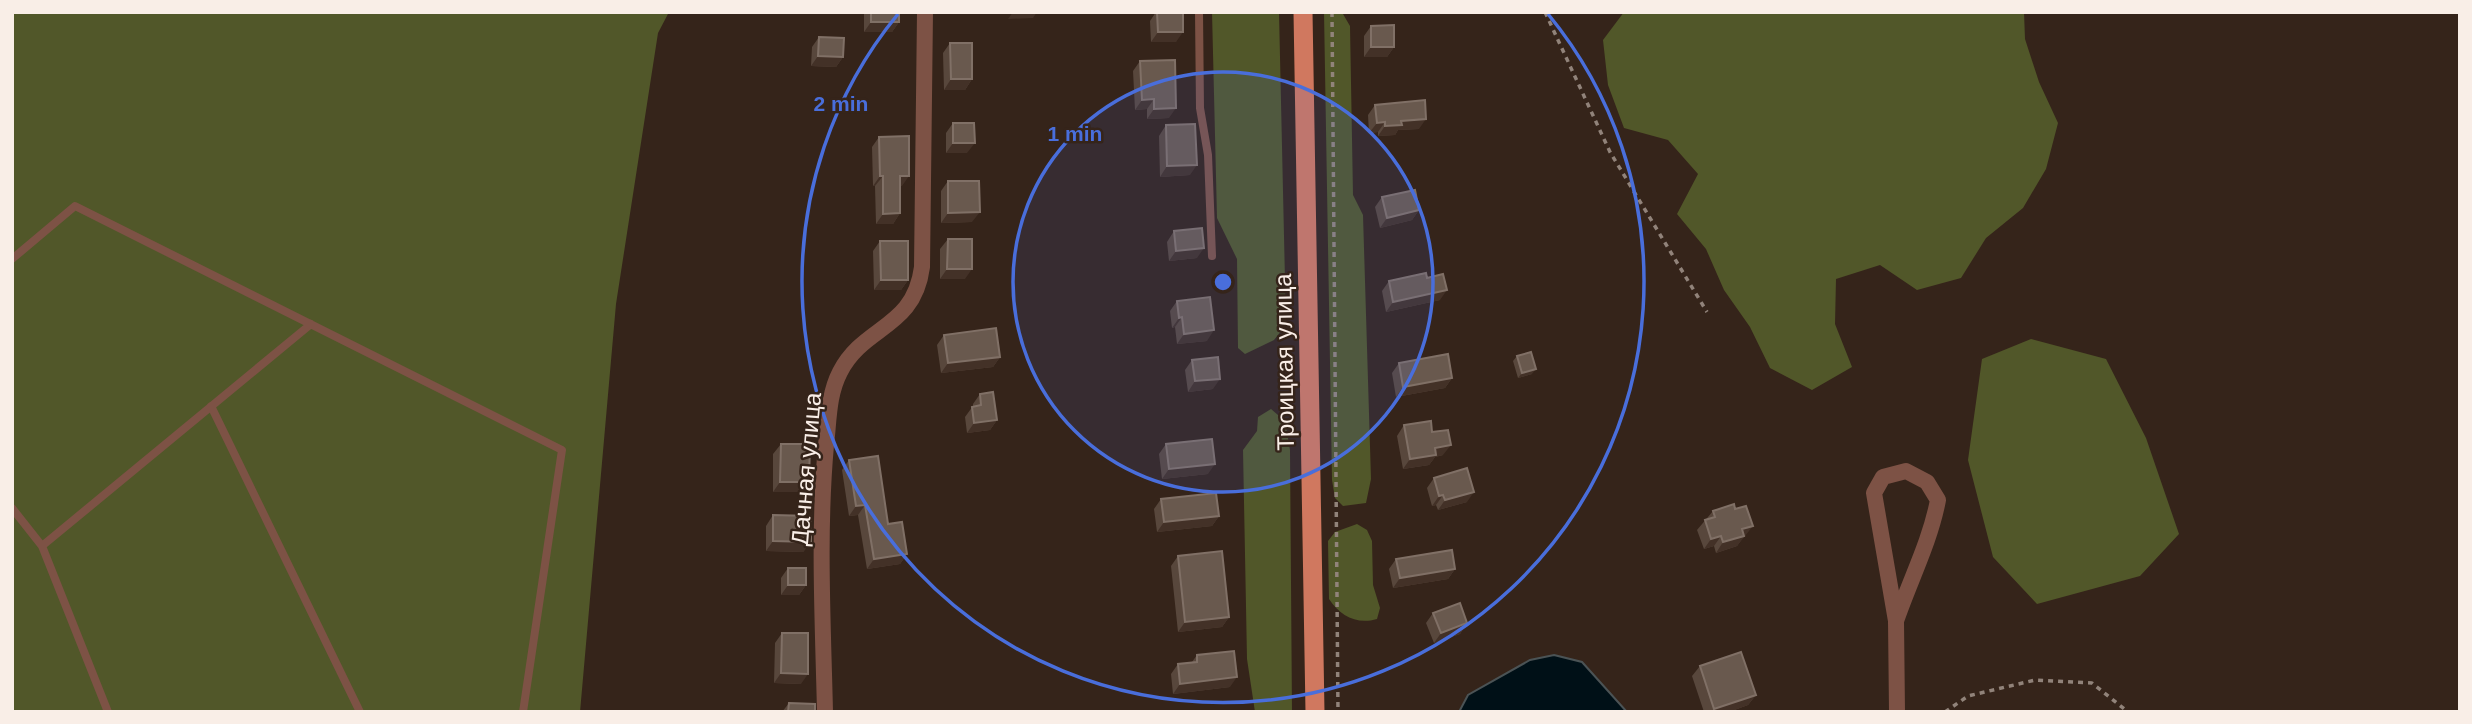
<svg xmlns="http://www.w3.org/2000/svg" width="2472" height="724" font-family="Arial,sans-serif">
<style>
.green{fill:#515729}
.water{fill:#001017;stroke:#4b5355;stroke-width:2}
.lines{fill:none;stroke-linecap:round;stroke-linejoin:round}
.path{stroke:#91837a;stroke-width:3.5;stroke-dasharray:5 5;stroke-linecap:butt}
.service{stroke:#7d5245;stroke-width:8}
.minor{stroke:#7d5245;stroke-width:16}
.primary{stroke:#d0785f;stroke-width:19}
.wall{fill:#58473c}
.shaded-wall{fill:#433127}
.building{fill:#69594e;stroke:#807066;stroke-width:2}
.ring{fill:none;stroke:#496edb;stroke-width:3.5}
.labels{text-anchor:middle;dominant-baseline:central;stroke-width:5;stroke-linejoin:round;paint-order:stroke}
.street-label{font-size:24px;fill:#f9eee7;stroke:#35241a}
.centre{fill:#496edb;stroke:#35241a;stroke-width:3.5}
.ring-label{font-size:21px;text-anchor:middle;font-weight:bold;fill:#496edb;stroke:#35241a;stroke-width:5;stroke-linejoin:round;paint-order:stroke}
</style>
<rect width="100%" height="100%" fill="#35241a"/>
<path class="green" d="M12,12H669L658,33L616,304L580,712H12Z
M1212,12H1279L1286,325L1274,340L1245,354L1238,348L1237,259L1217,218Z
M1324,12L1343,14L1350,26L1353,195L1363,215L1371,479L1366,503L1343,506L1335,498L1332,480Z
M1624,12H2024L2025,39L2039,82L2058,123L2046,169L2023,208L1986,238L1961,278L1917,290L1880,265L1836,279L1835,324L1852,367L1812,390L1770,368L1750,327L1724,290L1706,249L1677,214L1698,174L1668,140L1624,128L1608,85L1603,40Z
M2031,339L2106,359L2146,438L2179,534L2140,576L2037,604L1993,557L1968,460L1982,359Z
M1271,409L1285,421L1290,450L1292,712H1255L1247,659L1243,450L1257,431L1258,417Z
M1357,524L1367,530L1372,541L1373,585L1380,608L1377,619C1357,625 1340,616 1329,599L1328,541L1335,532Z"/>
<path class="water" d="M1554,655L1582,662L1627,712H1459L1468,695L1530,660Z"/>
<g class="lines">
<path class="path" d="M1332,12L1338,712
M1545,12L1610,152L1707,312
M1945,712L1968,696L2035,680L2092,683L2128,712"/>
<path class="service" d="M1199,12L1200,108L1208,155L1212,256
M12,259L75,206L562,450L523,712
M211,406L360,712
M12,508L42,546L108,712
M42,546L311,324"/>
<path class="minor" d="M1896,621C1910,580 1930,542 1938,500L1927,482L1906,471L1883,477L1874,493L1896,621L1897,712
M825,712C823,623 818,534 826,445C829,421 828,395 840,372C864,325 914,329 922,267L925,12"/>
<path class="primary" d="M1303,12L1315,712"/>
</g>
<path class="wall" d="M864,12H899V22L892,32H864Z
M1156,12H1183L1176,42H1151L1150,21Z
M1371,26L1394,47L1387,57H1364V36Z
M819,37L843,57L836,67L811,66L812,47Z
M950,43L972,79L965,90H944L943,53Z
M1140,61L1169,118L1147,119V109L1135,110L1133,71Z
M1375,105L1419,129L1398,130L1395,135L1378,136V132L1369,133L1368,115Z
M953,123L967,153H946V133Z
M1166,125L1190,175L1160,177L1159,136Z
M879,137L902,186H900V213L893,224H876L875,186H873L872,147Z
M948,181L972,222L941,223V191Z
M1382,197L1419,210L1412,220L1380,228L1375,207Z
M1174,231L1197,258L1169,261L1167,242Z
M948,239L965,279H940V249Z
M880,241L908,280L901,290H874L873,251Z
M1427,278L1440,300L1386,312L1382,291L1389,281Z
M1177,301L1207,341L1177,344L1175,327L1172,328L1170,311Z
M944,335L1000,357L993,367L941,373L937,345Z
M1517,356L1532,374L1518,378L1513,361Z
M1192,360L1213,389L1188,392L1185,370Z
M1399,363L1452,378L1445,388L1396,397L1392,373Z
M980,394L997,420L990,430L967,433L965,417L973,406V404Z
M1404,425L1432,432L1443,455L1435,457L1429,465L1403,469L1397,436Z
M781,444L809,482L802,492H773V454Z
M1166,444L1208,474L1162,479L1159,454Z
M849,460L907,554L900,564L867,569L858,515L849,516L842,470Z
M1434,478L1467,502L1438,510L1436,505L1432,506L1427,488Z
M1161,499L1219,516L1212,526L1157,532L1154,509Z
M1713,511L1746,536H1744L1737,546L1716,553L1714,546L1704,549L1697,530Z
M773,515L811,542L803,552L766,551V526Z
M1178,556L1229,617L1222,627L1178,632L1171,566Z
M1396,559L1455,569L1448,579L1393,588L1389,569Z
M788,568L806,585L799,595H781V578Z
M1433,613L1467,623L1460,634L1434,643L1426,623Z
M782,633L801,684L774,683L775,643Z
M1197,655L1230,687L1173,694L1171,674L1178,664L1192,662Z
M1700,666L1756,695L1748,705L1729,712H1704L1692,676Z
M789,703L815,712H782Z"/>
<path class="shaded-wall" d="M1013,12H1037L1033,18L1008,19Z
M871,22H899L892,32H864Z
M1158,32H1183L1176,42H1151Z
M1371,47H1394L1387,57H1364Z
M818,56L843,57L836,67L811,66Z
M951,79H972L965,90H944Z
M1154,99L1147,109L1135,110L1142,100Z
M1176,108L1169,118L1147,119L1154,109Z
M1426,119L1419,129L1398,130L1395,135L1378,136L1385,126L1401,121Z
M1385,122L1378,132L1369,133L1377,123Z
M953,143H975L967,153H946Z
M1197,165L1190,175L1160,177L1167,166Z
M880,176H883L875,186H873Z
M900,176H909L902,186H893Z
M1419,210L1412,220L1380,228L1387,218Z
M980,212L972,222L941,223L948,213Z
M900,213L893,224H876L883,214Z
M1204,248L1197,258L1169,261L1176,251Z
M947,269H972L965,279H940Z
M881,280H908L901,290H874Z
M1447,290L1440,300L1386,312L1393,302Z
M1182,317L1175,327L1172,328L1179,318Z
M1214,330L1207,341L1177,344L1184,334Z
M1000,357L993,367L941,373L948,363Z
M1536,369L1532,374L1518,378L1522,373Z
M1452,378L1445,388L1396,397L1403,387Z
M1220,379L1213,389L1188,392L1195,381Z
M997,420L990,430L967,433L974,423Z
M1451,445L1443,455L1435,457L1429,465L1403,469L1410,459L1435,448Z
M1215,464L1208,474L1162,479L1169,469Z
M780,482H809L802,492H773Z
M1474,492L1467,502L1438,510L1445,500Z
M1443,495L1436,505L1432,506L1439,496Z
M865,505L858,515L849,516L856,506Z
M1219,516L1212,526L1157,532L1164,522Z
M1753,526L1737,546L1716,553L1723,542L1742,529Z
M1721,536L1714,546L1704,549L1711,539Z
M773,541L811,542L803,552L766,551Z
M907,554L900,564L867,569L874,559Z
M1455,569L1448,579L1393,588L1400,578Z
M788,585H806L799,595H781Z
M1229,617L1222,627L1178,632L1185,622Z
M1467,623L1460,634L1434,643L1441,633Z
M781,673L808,674L801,684L774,683Z
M1237,677L1230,687L1173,694L1180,684Z
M1756,695L1748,705L1729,712H1712L1714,709Z"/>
<path class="building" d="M871,12H899V22H871Z
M1157,12H1183V32H1158Z
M1394,25V47H1371V26Z
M819,37L844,38L843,57L818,56Z
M950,43H972V79H951Z
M1175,60L1176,108L1154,109V99L1142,100L1140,61Z
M1425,100L1426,119L1401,121L1402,125L1385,126V122L1377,123L1375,105Z
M953,123H974L975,143H953Z
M1195,124L1197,165L1167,166L1166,125Z
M909,136V176H900V213L883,214V176H880L879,137Z
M948,181H979L980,212L948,213Z
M1415,190L1419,210L1387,218L1382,197Z
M1202,228L1204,248L1176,251L1174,231Z
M948,239H972V269H947Z
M880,241H908V280H881Z
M1426,273L1427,278L1443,274L1447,290L1393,302L1389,281Z
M1210,297L1214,330L1184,334L1182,317L1179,318L1177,301Z
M996,328L1000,357L948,363L944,335Z
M1531,352L1536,369L1522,373L1517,356Z
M1448,354L1452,378L1403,387L1399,363Z
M1218,357L1220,379L1195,381L1192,360Z
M993,392L997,420L974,423L972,407L981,405L980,394Z
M1431,421L1432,432L1448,430L1451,445L1435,448L1436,455L1410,459L1404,425Z
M1212,439L1215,464L1169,469L1166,444Z
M781,444H810L809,482H780Z
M878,456L888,524L902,522L907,554L874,559L865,505L856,506L849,460Z
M1467,468L1474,492L1445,500L1443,495L1439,496L1434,478Z
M1216,493L1219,516L1164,522L1161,499Z
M1734,504L1735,509L1746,506L1753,526L1742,529L1744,536L1723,542L1721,536L1711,539L1705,520L1715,517L1713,511Z
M773,515L811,516V542L773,541Z
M1452,550L1455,569L1400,578L1396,559Z
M1222,551L1229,617L1185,622L1178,556Z
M788,568H806V585H788Z
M1460,603L1467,623L1441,633L1433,613Z
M782,633H808V674L781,673Z
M1234,651L1237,677L1180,684L1178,664L1197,662V655Z
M1741,652L1756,695L1714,709L1700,666Z
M789,703L815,704V712H788Z"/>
<circle cx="1223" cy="282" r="210" fill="#496edb" fill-opacity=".12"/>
<g class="ring">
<circle cx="1223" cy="282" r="210"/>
<path d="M1548 14A421 421 0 1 1 898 14"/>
</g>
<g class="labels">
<g class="street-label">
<text transform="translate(1284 362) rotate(-91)">Троицкая улица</text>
<text transform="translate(806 469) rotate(-85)">Дачная улица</text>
</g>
</g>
<circle cx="1223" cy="282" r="10" class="centre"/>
<g class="ring-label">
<text x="841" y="111">2 min</text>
<text x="1075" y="141">1 min</text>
</g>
<rect width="2472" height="724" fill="none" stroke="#f9eee7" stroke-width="28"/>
</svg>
